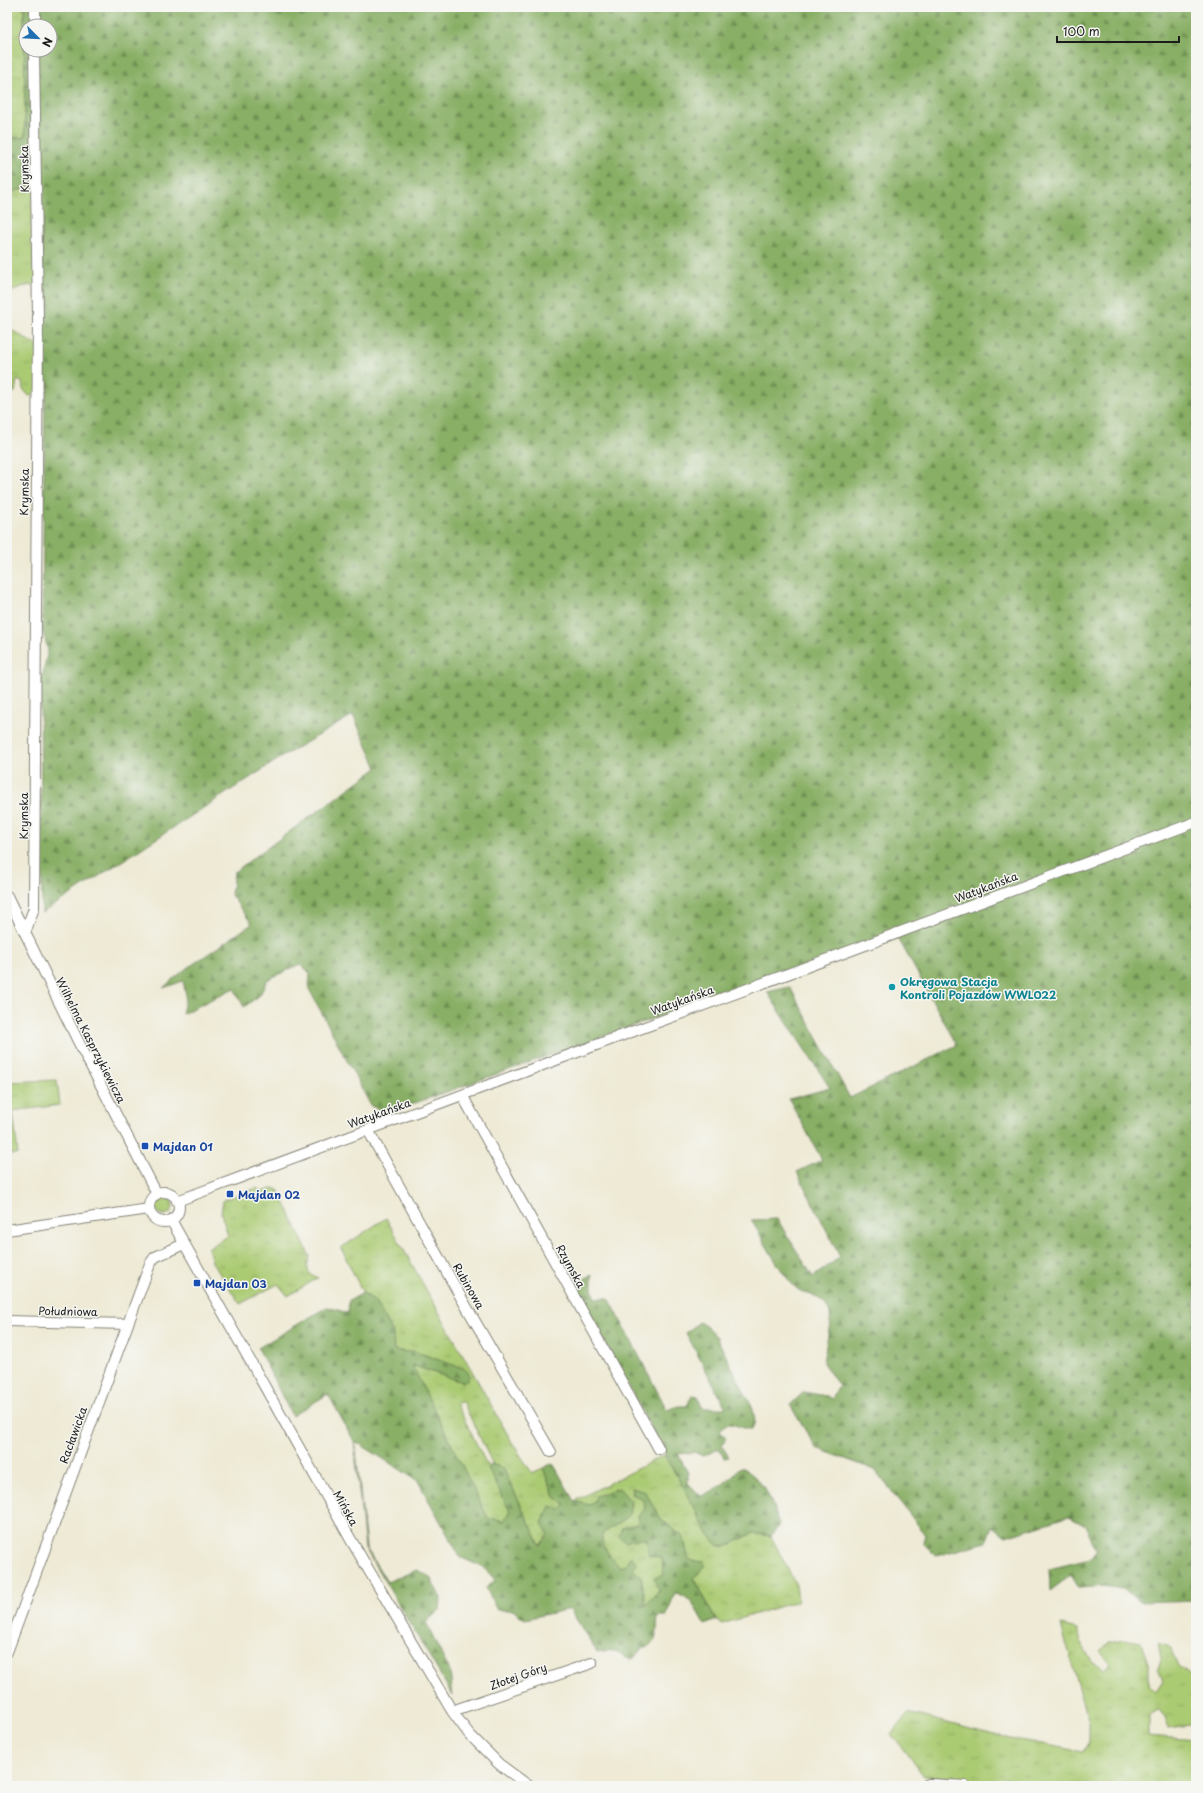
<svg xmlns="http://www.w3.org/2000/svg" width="1203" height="1793" font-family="'Playpen Sans',sans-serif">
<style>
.grass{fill:url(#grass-tufts);stroke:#647448}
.forest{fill:url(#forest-firs);stroke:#526640;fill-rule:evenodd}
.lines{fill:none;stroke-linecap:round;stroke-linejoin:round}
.minor-casing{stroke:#858378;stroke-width:12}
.minor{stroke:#fff;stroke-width:10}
.culture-dot{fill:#0f9aa8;stroke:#f6f6f2;stroke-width:1.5}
.transit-dot{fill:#1a4fb4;stroke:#f6f6f2;stroke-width:1.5}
.labels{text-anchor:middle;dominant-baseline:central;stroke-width:3;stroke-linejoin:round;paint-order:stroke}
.street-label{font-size:11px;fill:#1c1c1c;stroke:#f6f6f2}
.culture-label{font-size:11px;font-weight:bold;fill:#0d838f;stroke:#f6f6f2;text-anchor:start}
.transit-label{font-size:11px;font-weight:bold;fill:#164399;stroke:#f6f6f2;text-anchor:start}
</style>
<defs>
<pattern id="grass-tufts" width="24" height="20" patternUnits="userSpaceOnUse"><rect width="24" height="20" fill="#abcb73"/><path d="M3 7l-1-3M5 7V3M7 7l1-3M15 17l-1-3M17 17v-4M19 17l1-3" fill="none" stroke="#93ae63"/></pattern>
<pattern id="forest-firs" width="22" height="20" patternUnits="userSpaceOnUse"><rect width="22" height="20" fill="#88af65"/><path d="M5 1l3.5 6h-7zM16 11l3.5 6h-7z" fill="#6e8e52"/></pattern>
</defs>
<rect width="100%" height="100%" fill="#f6f6f2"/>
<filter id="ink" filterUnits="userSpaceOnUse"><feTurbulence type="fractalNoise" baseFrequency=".025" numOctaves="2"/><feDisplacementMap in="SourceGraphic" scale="8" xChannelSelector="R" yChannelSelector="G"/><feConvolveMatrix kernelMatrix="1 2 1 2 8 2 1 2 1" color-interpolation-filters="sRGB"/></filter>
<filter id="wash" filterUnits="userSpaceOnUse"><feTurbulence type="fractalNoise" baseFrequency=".012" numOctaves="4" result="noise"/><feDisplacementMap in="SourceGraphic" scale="16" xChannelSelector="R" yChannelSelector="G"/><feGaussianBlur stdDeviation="0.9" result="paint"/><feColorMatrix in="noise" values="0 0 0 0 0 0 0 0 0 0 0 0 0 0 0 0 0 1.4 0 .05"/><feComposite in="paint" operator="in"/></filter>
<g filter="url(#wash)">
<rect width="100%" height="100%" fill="#eeead5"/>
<path class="grass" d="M7,7H24L25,137L7,139Z
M32,173L41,175L43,283L21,287L7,294V194L30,186Z
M7,327L44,350L45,393L29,396L23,389L22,382L17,380L15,392H7Z
M57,1080L60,1105L13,1111L18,1154L7,1155V1082Z
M257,1188L262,1192L274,1188L279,1191L310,1257L307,1265L309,1273L318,1278L288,1296L278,1284L240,1304L212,1262L208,1248L228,1236L221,1213L223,1200Z
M155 1206a9 9 0 1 1 18 0a9 9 0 1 1-18 0Z
M386,1218L513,1444L532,1473L543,1468L555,1497L566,1505L562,1511L550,1506L548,1535L540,1545L503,1468L493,1465L463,1402L456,1403L510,1511L504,1521L488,1518L411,1365L462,1382L406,1352L393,1350L375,1301L363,1293L341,1248Z
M664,1455L718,1545L725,1547L753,1533L771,1536L796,1585L798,1601L722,1624L716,1620L694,1577L704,1567L687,1558L684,1538L661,1519L645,1492L642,1498L645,1509L638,1524L622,1528L625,1542L637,1539H647L649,1555L662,1558C664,1582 664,1587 646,1604L641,1577L626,1564L620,1567C612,1559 600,1546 602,1534L629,1516L595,1501L589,1505L574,1501Z
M1061,1625L1077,1629L1083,1646L1092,1662L1104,1669L1111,1663L1100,1652L1109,1642L1125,1639L1141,1642L1149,1666V1686L1156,1691L1163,1680L1158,1668L1161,1658L1158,1643L1170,1647L1178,1666L1193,1678L1196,1724L1169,1728L1165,1717L1158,1709L1148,1714V1736L1196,1740V1786H1016L1010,1780L1003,1778L996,1785L924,1776L891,1734L908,1713L990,1734L1083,1752L1089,1741V1722Z"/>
<path class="forest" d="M24,7H1196V303L1193,304L1196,318V1600L1140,1602L1123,1588L1109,1586L1079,1588L1071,1575L1050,1591L1049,1569L1090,1559L1097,1550L1084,1524L1069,1516L1006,1536L992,1526L986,1542L936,1556L923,1543L925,1534L875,1470L816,1448L790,1405L804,1392L826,1396L832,1399L839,1386L823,1363C824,1353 832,1322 830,1314C823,1292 805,1297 795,1287C779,1271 764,1240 751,1220L777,1219L813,1277L840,1257L797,1172L822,1160L789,1099L830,1088L767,992L790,987L850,1098L957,1045L898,938L700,1002L387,1113L371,1106L309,989L310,973L300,964L267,980L260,995L244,1007L234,988L182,1014L186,995L183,981L163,988L183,971L252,924L231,895L234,872L377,768L353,715L285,755L42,913L40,687L48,650L42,628L45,393L41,175L32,173L30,186L7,194V139L25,137ZM26,26H50V50H26Z
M592,1275V1289L596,1298H609L667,1410L679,1406H687L692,1395L698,1396L702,1408H726L686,1333L699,1322L707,1327L716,1336L753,1409L755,1422L752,1429C743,1430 737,1424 728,1424L720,1431L726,1437L722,1446L729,1457L724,1458L719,1449L703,1456L694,1452L678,1454L688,1473V1483L701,1496C717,1490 730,1480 740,1467C763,1477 773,1502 779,1525L771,1536L753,1533L725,1547L718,1545L709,1536L574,1284Z
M363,1293L375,1301L393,1333L394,1350L406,1352L413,1351L465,1369L470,1375L467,1380L462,1382L412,1365L488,1518L504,1521L510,1511L488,1468L491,1464L503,1468L540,1545L548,1535L542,1523L550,1506L561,1510L565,1505L555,1497L543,1468L553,1463L574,1501L588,1505L595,1501L596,1496L619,1488L631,1501L629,1516L602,1534C600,1546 612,1559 620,1567L626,1564L631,1556L636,1562L633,1570L641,1577L646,1604L659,1591L654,1578L664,1575L662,1558L649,1555L647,1539H637L625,1542L619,1536L622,1528L638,1524V1515L645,1509L642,1498L631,1494L632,1488L645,1492L661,1519L684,1538L688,1558L693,1561L704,1562V1567L694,1578L716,1620L705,1625C697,1612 691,1595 675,1593L666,1616H658C656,1633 660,1644 642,1649C628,1669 627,1653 613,1651C609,1650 602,1651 597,1652L570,1609L525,1619L513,1610H497L486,1588L495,1580L486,1569L460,1557L418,1481L355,1441L366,1548L387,1582L417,1570L430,1577L441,1598L440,1610L426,1622L450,1672L453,1696L365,1548L354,1441L328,1394L292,1416L258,1348L327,1307L348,1313L349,1301Z"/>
</g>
<g filter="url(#ink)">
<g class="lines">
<defs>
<path id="minor" d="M35,26V7
M7,896L78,1041L157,1194
M25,933L34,908L38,317L34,50
M462,1095L659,1449
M368,1130L459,1294L551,1452
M149 1207a15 15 0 1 1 30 0a15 15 0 1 1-30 0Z
M177,1201L1196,822
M171,1220L351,1540L452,1711L469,1734L499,1764L529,1786
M7,1230L149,1209
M7,1321L128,1324
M7,1652L150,1264L155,1257L184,1244
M452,1711L592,1663
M926,1786L928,1784L965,1786"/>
</defs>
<use href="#minor" class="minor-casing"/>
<use href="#minor" class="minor"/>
</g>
</g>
<circle class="culture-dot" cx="892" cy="987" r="4"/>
<g class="transit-dot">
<rect x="141" y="1142" width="8" height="8" rx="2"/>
<rect x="226" y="1190" width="8" height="8" rx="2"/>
<rect x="193" y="1279" width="8" height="8" rx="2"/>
</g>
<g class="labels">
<g class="street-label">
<text transform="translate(24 169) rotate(-91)">Krymska</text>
<text transform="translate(24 492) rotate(-89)">Krymska</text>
<text transform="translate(23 816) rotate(-90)">Krymska</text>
<text transform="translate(986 887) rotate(-21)">Watykańska</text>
<text transform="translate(682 1000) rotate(-20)">Watykańska</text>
<text transform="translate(91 1040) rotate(63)">Wilhelma Kasprzykiewicza</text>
<text transform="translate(379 1113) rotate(-20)">Watykańska</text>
<text transform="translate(571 1266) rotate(61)">Rzymska</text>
<text transform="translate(469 1286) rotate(60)">Rubinowa</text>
<text transform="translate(68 1311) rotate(1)">Południowa</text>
<text transform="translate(73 1435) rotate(-70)">Racławicka</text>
<text transform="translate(346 1508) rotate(61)">Mińska</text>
<text transform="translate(518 1676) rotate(-19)">Złotej Góry</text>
</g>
<g class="culture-label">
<text x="900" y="981">Okręgowa Stacja<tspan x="900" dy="13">Kontroli Pojazdów WWL022</tspan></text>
</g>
<g class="transit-label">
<text x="153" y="1146">Majdan 01</text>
<text x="238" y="1194">Majdan 02</text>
<text x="205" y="1283">Majdan 03</text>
</g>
</g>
<rect width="1203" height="1793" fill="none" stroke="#f6f6f2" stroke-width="24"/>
<g transform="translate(38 38) rotate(114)"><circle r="19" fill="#f6f6f2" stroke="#9f9f9c"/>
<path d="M0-3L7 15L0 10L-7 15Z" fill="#1f6fb2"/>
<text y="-6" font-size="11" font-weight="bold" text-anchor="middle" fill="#1c1c1c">N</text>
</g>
<path d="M1057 36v6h122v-6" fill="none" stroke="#1c1c1c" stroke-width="2"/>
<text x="1063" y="36" font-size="12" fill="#1c1c1c" stroke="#f6f6f2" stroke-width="3" paint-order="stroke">100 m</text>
</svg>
